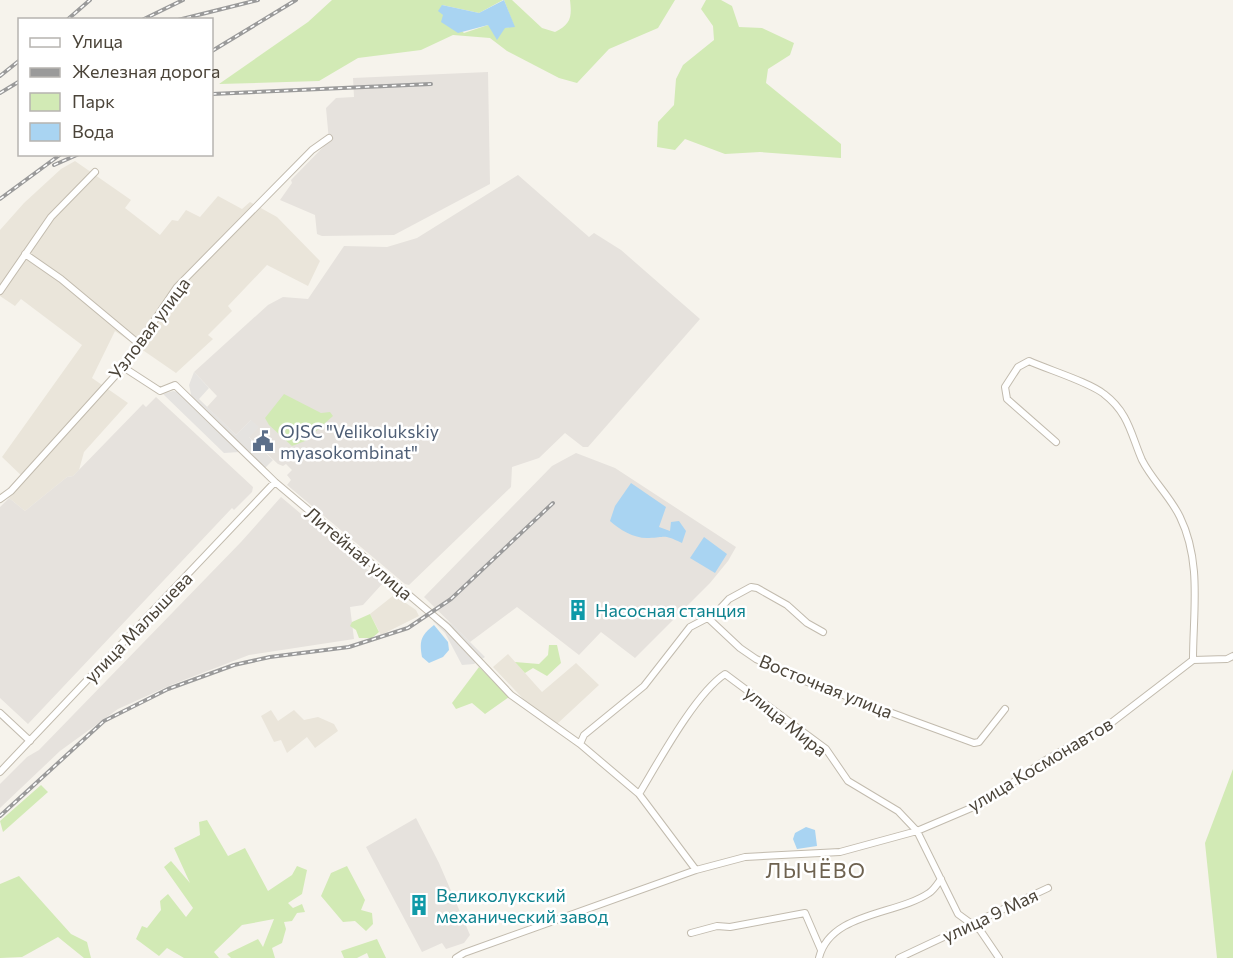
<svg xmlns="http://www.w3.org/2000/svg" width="1233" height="958" font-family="Commissioner,sans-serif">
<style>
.residential{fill:#eae5da}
.industrial{fill:#e6e2dd}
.green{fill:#d2eab5}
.parking{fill:#e5e3e0}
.water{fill:#a9d4f2}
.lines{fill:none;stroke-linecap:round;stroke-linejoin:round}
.minor-casing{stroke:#c2bbae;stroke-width:8}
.minor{stroke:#fff;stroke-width:6}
.rail-casing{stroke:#9a9a9a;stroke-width:4}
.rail{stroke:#fff;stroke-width:1.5;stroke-dasharray:4.5;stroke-linecap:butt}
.labels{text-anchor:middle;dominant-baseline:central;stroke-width:5;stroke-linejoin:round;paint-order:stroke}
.street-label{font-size:18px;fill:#4b4439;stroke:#fff}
.service-label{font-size:18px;fill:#4e5e75;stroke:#fff;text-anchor:start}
.culture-label{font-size:18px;fill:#0d838f;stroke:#fff;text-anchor:start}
.quarter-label{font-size:21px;letter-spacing:1.5px;fill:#6e6250;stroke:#fff}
</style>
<rect width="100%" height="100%" fill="#f6f3ec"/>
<path class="residential" d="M75,161L131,200L125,208L160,235L172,220L178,221L186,210L200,217L218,196L242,209L250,202L277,217L320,261L308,286L267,265L228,306L232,311L208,335L213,339L176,373L115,331L92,378L128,403L84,452L79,470L73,476L67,477L25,511L9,498L25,479L2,457L82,345L21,299L15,306L0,296V230L24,203L61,169Z
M394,595L416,610L419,616L381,635L370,614Z
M508,654L542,692L576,663L599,685L557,724L530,706L493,667Z
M271,710L278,721L294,710L304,720L318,717L334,724L338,731L315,748L307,737L287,753L281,740L274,742L261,716Z"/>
<path class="industrial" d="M488,72L490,184L394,235L322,236L317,234L315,215L280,200L292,183L291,180L329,141L326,108L336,98L354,97L353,78Z
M518,175L589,237L594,233L621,250L700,319L588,447H583L565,433L539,458L512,467L511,487L409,585L405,584L287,485L291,480L287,475L292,470L286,464L283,466L278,464L249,437L251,420L236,435L207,407L217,396L194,372L268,305L283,297L308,299L344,246L387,247L417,238Z
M156,397L253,487L252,492L234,510L232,508L28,724L0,698V507L9,498L25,511L67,477L73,476L143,404L146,407Z
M576,453L615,468L736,547L728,561L710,583L635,658L601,632L579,655L517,607L470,642L424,597L552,466Z
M281,497L383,583L363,605L350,607L354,639L249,655L171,685L118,709L60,751L0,808V784L27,757L39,750L241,542Z
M416,818L439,863L470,935L464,943L446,949L442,943L422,952L366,847Z"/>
<path class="green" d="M332,0H503L479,13L442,5L443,15L464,33L488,25L505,28L514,26L504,0H512L542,28L555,32C571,24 572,17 570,0H675L658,28L609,49L577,83L559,78L507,51L490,38L453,35L421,50L358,58L319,81L219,84L308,22Z
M706,0H721L732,6L739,27L762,28L794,43L790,55L768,69L766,83L841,144V158L760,152L725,154L685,139L675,150L657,147L658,122L674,105L676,79L683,65L714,40L713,26L701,9Z
M284,394L321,413L330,412L333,416L305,441L292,446L269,425L265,418Z
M370,614L379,632L372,638H359L356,630L350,626L352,622Z
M549,645H557L561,663L547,676L533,668L525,673L515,662L539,664L548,655Z
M479,667L509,697L485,714L472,703L456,709L452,703Z
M1233,769V958H1217L1205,843Z
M41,785L48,792L3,832L0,821Z
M207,820L228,856L245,848L268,891L292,875L297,866L307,870L302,894L288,903L293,908L302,904L305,912L297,913L292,921L284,922L286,929L282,943L272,948L275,958H231L227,954L258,939L263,947L274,919L242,925L214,952L219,958H184L167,948L159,956L136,939L142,926L147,928L161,910L160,901L168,894L186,917L193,908L164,867L171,861L190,883L174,848L200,835L199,822Z
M347,866L365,900L361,910L372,913L373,924L366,931L355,921L343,922L321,896L331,873Z
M19,876L71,934L87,942L91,958H84L58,937L22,957L0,958V884Z
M377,939L386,958H369L367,953L357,958H344L341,951Z"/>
<path class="parking" d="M194,372L209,388L199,399L236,435L251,420L259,427L249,437L273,460L265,468L192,399L189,385Z
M173,391L178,392L240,452L224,453L163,394Z
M439,615L454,626L485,657L474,664L462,665L445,633L433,621Z"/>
<path class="water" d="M504,0L515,27L505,28L497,40L488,25L458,33L441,22L443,15L438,11L442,5L479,13Z
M631,483L666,507L659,527L670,531L671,522L679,521L686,531L682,543C663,534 667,537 649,538C635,539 620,530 610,521L615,506Z
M704,537L727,554L715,573L690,558Z
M434,625L448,642L449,650L443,657L429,663L422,657C419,641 421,635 434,625Z
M806,827L815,830L817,846L797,849L793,839L795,833Z"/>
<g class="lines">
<defs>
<path id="minor" d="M25,254L61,279L139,344
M0,291L51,217L95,172
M123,367L160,391L175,385L275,482L447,627L511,695L580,744L639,794L696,870
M1056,442L1007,399L1005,387L1018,367L1029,361C1049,370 1089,382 1104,394C1129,413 1131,435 1142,460C1152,480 1170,496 1180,517C1202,562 1193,612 1193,660
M0,499L11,491L123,367L177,287L312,150L329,138
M708,618L740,648L756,659L802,680L974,743L979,742L1005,709
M0,713L30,741
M580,744L584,735L644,686L690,627L715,614L729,599L751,587L757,588L787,605L807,623L823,632
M0,772L275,482
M639,794C659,761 695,694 725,674L826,749L848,781L898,811L917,831L958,914L980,930L999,958
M691,933L717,926L730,927L805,913L821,950
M456,958L464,953L696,870L745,857L840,852L917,831L983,803L1044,761L1111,723L1193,660L1227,659L1233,656
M819,958C830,912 897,915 929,893C934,890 938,883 941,879
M899,958L1048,888"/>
</defs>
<use href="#minor" class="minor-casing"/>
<use href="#minor" class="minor"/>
<defs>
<path id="rail" d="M67,20L90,0
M142,20L183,0
M178,20L258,0
M212,51L296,0
M0,76L20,60
M0,93L20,81
M212,94L431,84
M54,165L79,154
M0,199L61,154
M0,816L104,721L168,689L234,665L270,657L349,647L408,628L451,599L553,503"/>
</defs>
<use href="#rail" class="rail-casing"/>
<use href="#rail" class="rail"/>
</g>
<defs>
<symbol id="civic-bare" viewBox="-9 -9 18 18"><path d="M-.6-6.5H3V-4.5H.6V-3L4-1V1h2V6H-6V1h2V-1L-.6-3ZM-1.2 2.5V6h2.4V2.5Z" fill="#5c6f8a" stroke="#fff" stroke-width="2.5" paint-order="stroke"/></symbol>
<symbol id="building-bare" viewBox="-9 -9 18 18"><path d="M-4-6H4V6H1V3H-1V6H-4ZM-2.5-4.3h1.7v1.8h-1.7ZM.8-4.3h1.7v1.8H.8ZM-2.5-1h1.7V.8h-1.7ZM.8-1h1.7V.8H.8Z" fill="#0f9aa8" stroke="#fff" stroke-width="2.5" paint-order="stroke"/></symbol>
</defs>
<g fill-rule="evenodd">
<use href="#civic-bare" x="248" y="426" width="30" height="30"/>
<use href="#building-bare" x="563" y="595" width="30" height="30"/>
<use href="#building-bare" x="404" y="890" width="30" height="30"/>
</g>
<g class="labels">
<g class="street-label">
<text transform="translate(149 328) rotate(-53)">Узловая улица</text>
<text transform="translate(359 553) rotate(40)">Литейная улица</text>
<text transform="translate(138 627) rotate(-46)">улица Малышева</text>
<text transform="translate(826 686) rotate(22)">Восточная улица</text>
<text transform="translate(786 721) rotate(39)">улица Мира</text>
<text transform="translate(1040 764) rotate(-31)">улица Космонавтов</text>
<text transform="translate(990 915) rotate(-25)">улица 9 Мая</text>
</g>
<g class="service-label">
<text x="280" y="431">OJSC "Velikolukskiy<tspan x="280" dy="21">myasokombinat"</tspan></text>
</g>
<g class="culture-label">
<text x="595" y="610">Насосная станция</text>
<text x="436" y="895">Великолукский<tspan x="436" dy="21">механический завод</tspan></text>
</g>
<g class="quarter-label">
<text x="816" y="869">ЛЫЧЁВО</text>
</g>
</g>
<rect x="18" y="18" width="195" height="138" fill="#ffffff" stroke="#b7b4b0" stroke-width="1.5"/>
<rect x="30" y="38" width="30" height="9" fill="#ffffff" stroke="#b7b4b0" stroke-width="1.5"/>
<text x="72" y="48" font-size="18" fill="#4b4439">Улица</text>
<rect x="30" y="68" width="30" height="9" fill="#9a9a9a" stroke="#b7b4b0" stroke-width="1.5"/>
<text x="72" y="78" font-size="18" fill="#4b4439">Железная дорога</text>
<rect x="30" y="93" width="30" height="18" fill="#d2eab5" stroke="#b7b4b0" stroke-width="1.5"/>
<text x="72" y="108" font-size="18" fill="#4b4439">Парк</text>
<rect x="30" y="123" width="30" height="18" fill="#a9d4f2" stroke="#b7b4b0" stroke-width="1.5"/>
<text x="72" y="138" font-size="18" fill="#4b4439">Вода</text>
</svg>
